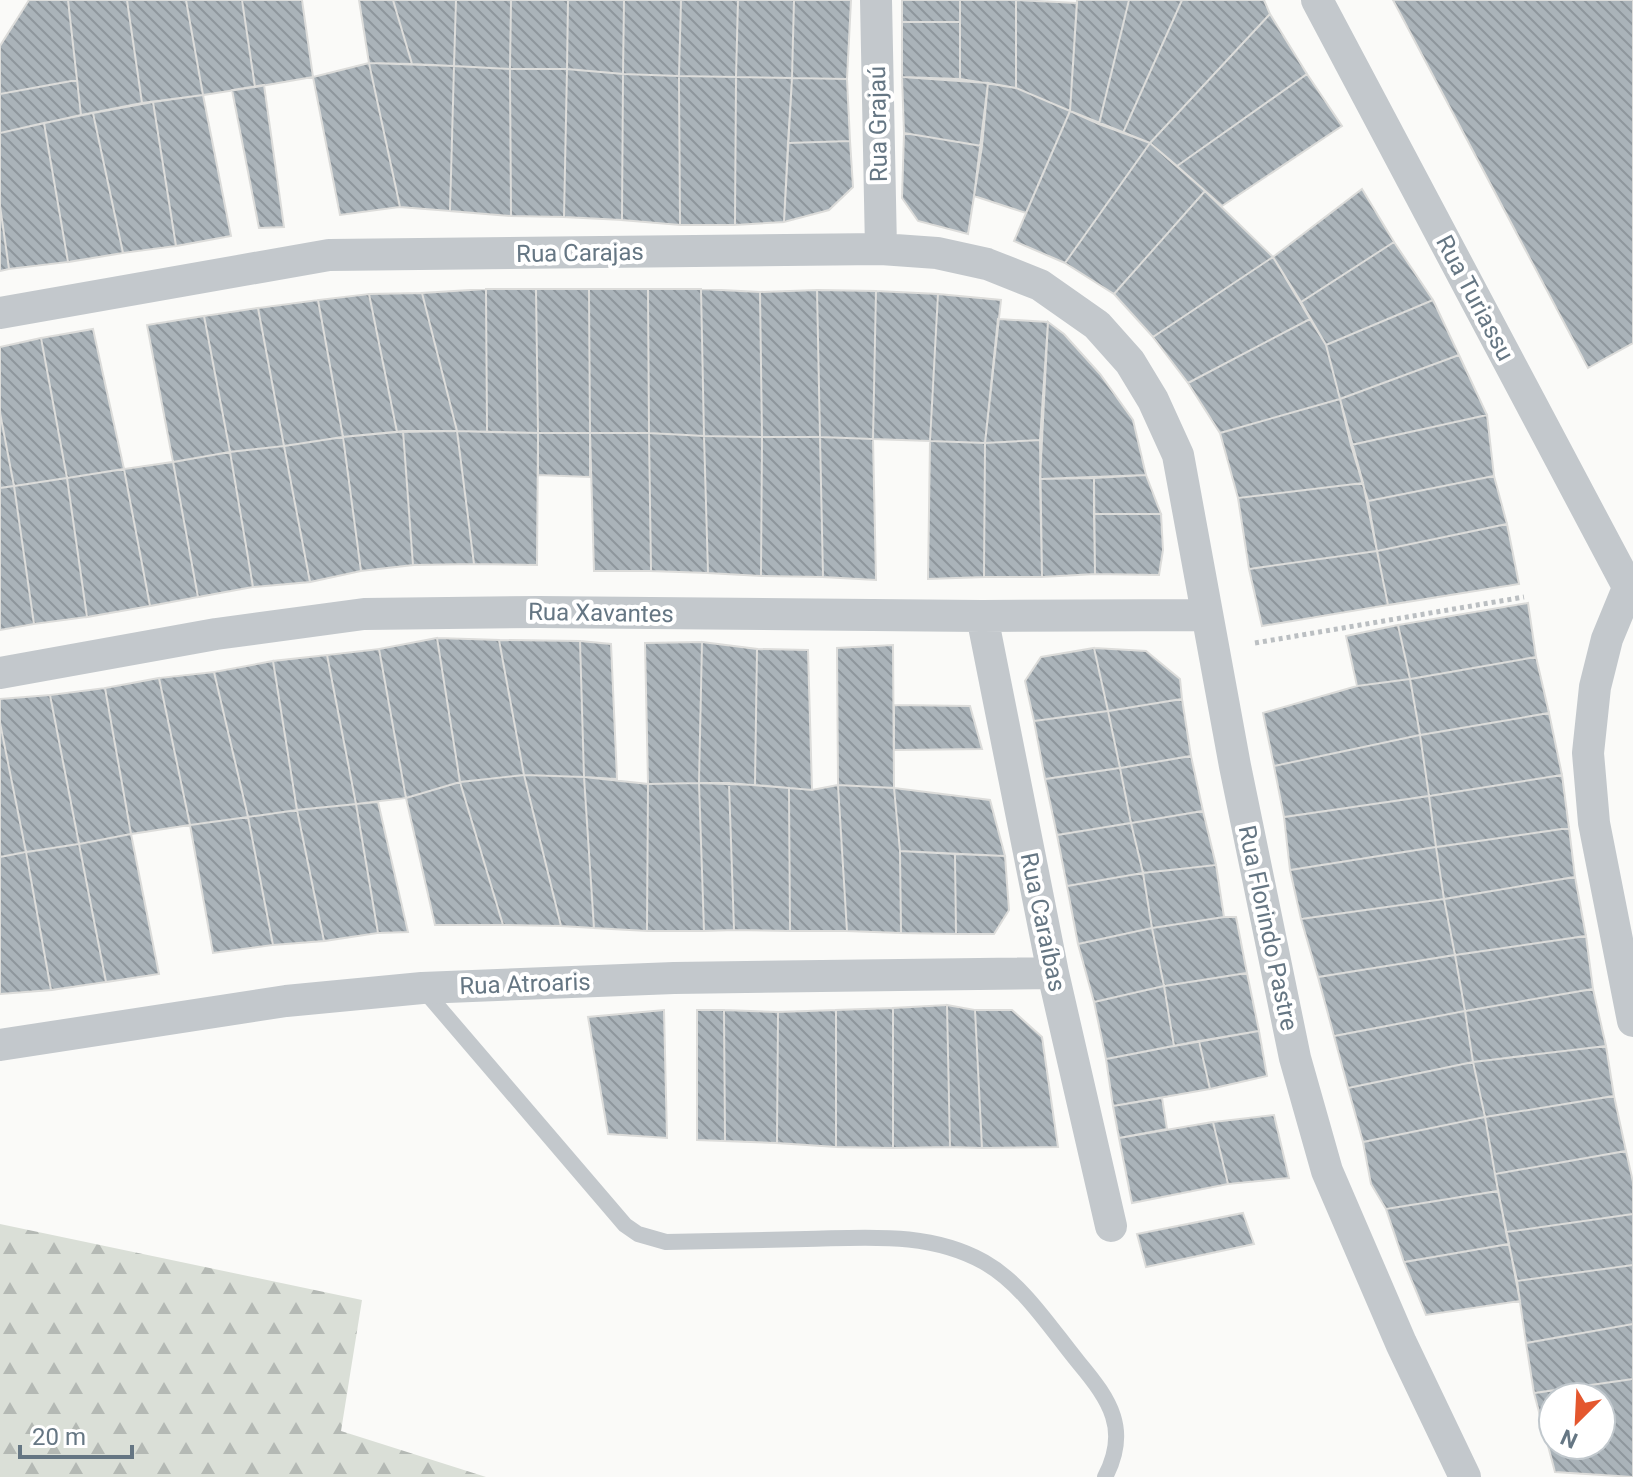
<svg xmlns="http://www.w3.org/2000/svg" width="1633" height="1477" font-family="Roboto,sans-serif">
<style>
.forest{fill:url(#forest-firs)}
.building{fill:url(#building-back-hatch);stroke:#dcdcda;stroke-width:2;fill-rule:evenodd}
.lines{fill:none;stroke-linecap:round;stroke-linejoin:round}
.path{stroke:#bbbfc2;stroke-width:5;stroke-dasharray:4 4;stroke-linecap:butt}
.service{stroke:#c3c8cc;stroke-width:16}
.minor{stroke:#c3c8cc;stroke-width:32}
.labels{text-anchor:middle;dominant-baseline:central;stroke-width:8;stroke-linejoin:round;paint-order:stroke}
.street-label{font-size:24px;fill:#657683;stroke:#fff}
</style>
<defs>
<pattern id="forest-firs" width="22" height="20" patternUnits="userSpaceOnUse" patternTransform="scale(2)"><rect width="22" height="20" fill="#dadfd7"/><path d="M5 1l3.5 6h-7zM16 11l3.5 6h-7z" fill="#b4b9b4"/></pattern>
<pattern id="building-back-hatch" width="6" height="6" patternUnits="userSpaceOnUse" patternTransform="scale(2)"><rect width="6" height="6" fill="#aab3b9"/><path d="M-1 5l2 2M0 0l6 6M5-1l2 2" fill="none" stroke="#8e969c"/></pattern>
</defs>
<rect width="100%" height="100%" fill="#fafaf8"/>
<path class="forest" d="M0,1224L362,1300L341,1431L486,1477H0Z"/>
<path class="building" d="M29,0H68L77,80L0,94V46Z
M68,0H127L142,103L81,115Z
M127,0H186L203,95L142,103Z
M186,0H242L255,87L203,95Z
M242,0H302L313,77L255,87Z
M359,0H393L412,64L369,63Z
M393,0H456L454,66L412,64Z
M456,0H511L510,69L454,66Z
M511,0H568L567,69H510Z
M568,0H624L623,74L567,69Z
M624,0H681L679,76L623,74Z
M681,0H738L736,77L679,76Z
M738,0H794L792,78L736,77Z
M794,0H851L847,79L792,78Z
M902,0H960V22H902Z
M960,0H1016V88L960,79Z
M1016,0L1077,3L1070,111L1016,88Z
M1077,0H1129L1099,124L1070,111Z
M1129,0H1182L1123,133L1099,124Z
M1182,0H1264L1270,14L1150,143L1123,133Z
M1393,0H1633V343L1588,368Z
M1270,14L1307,74L1177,166L1150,143Z
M902,22H960V79L902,77Z
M369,63L400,207L340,215L313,77Z
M369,63L454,66L450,211L400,207Z
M454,66L510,69L511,216L450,211Z
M510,69H567L564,217L511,216Z
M567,69L623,74L622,220L564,217Z
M623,74L679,76L680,225L622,220Z
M1307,74L1342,126L1222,206L1177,166Z
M679,76L736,77L735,225H680Z
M736,77L792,78L784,222L735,225Z
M902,77L988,83L982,146L904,133Z
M792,78L847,79L850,141L788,143Z
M77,80L81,115L0,133V94Z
M988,83L1016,88L1070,111L1026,213L974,196Z
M264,85L284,227L259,228L232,90Z
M203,95L231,236L176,246L153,102Z
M153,102L176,246L123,253L93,113Z
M1070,111L1150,143L1065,263L1014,241Z
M93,113L123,253L68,262L44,123Z
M44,123L68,262L9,269L0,206V133Z
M904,133L982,146L968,234L918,221L902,198Z
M850,141L853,187L829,210L784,222L788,143Z
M1150,143L1205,191L1114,294L1065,263Z
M1362,189L1394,242L1301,302L1273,257Z
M1205,191L1273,257L1153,337L1114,294Z
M0,206L9,269L0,271Z
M1394,242L1433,300L1326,345L1301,302Z
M1273,257L1310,319L1188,383L1153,337Z
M486,289H536L538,433L487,432Z
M486,289L487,432L457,431L422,293Z
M536,289H589L590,433H538Z
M589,289H648L649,433H590Z
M648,289H701L704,436L649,433Z
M701,289L760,292L762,437L704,436Z
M817,290L876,291L873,439L820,437Z
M817,290L820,437H762L760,292Z
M876,291L938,294L930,441L873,439Z
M422,293L457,431L397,432L369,294Z
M369,294L397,432L343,437L318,300Z
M938,294L1001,300L985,443L930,441Z
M318,300L343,437L284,446L258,308Z
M1433,300L1459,355L1340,399L1326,345Z
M258,308L284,446L230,452L204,316Z
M204,316L230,452L173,462L147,325Z
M998,319L1048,322L1040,440L985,443Z
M1310,319L1326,345L1340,399L1220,433L1188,383Z
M1048,322L1064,334L1100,374L1133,420L1146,475L1040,479Z
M93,329L124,469L67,478L41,338Z
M41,338L67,478L14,486L0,413V347Z
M1459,355L1487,415L1351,445L1340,399Z
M1340,399L1363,483L1238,498L1220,433Z
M0,413L14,486L0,488Z
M1487,415L1494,476L1368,501L1351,445Z
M403,431L413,565L361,571L343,437Z
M403,431H457L474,564L413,565Z
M457,431L538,433L537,565L474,564Z
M538,433H590V477L538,475Z
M590,433H649L651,571H594Z
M649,433L704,436L708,573L651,571Z
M704,436L762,437L761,576L708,573Z
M343,437L361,571L310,582L284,446Z
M762,437H820L823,577L761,576Z
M820,437L873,439L876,580L823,577Z
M1040,440L1042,577H984L985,443Z
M930,441L985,443L984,577L928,579Z
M284,446L310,582L253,587L230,452Z
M230,452L253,587L198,597L173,462Z
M173,462L198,597L150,606L124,469Z
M124,469L150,606L87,617L67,478Z
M1146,475L1161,514H1094V478Z
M1494,476L1507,524L1377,551L1368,501Z
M67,478L87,617L34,624L14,486Z
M1094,478L1095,574L1042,577L1040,479Z
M1363,483L1377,551L1249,569L1238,498Z
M14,486L34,624L0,630V488Z
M1094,514H1161L1163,550L1159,575L1095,574Z
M1507,524L1519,584L1388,605L1377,551Z
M1377,551L1388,605L1262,626L1249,569Z
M1528,603L1536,657L1410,679L1398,625Z
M1398,625L1410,679L1357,686L1346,636Z
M437,638L460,782L406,798L379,649Z
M437,638L499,640L524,775L460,782Z
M499,640L580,641L584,777L524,775Z
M580,641L611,644L617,779L584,777Z
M702,642L699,783L648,784L645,643Z
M702,642L757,649L755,785L699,783Z
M893,645L894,788L838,785L837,648Z
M1094,648L1108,711L1034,721L1025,681L1041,657Z
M1094,648L1146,651L1180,679L1182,699L1108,711Z
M379,649L406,798L356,804L327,655Z
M757,649L808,650L812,790L755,785Z
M327,655L356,804L297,810L273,661Z
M1536,657L1549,713L1420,735L1410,679Z
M273,661L297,810L248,817L214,672Z
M214,672L248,817L190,825L159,678Z
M159,678L190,825L131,834L105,688Z
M1410,679L1420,735L1274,766L1263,713L1357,686Z
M105,688L131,834L79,844L50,695Z
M50,695L79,844L26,852L0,723V699Z
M1182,699L1191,756L1120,768L1108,711Z
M894,705L970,706L982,749L894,750Z
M1108,711L1120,768L1045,779L1034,721Z
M1549,713L1562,775L1429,796L1420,735Z
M0,723L26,852L0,857Z
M1420,735L1429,796L1284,817L1274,766Z
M1191,756L1203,811L1131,823L1120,768Z
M1120,768L1131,823L1057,835L1045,779Z
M524,775L584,777L594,928L561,926Z
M524,775L561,926L503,925L460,782Z
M1562,775L1569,828L1436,847L1429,796Z
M584,777L648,784L647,931L594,928Z
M460,782L503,925H435L406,798Z
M699,783H729L734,930L704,931Z
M699,783L704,931H647L648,784Z
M729,783L789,788L790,931L734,930Z
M838,785L894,788L900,851L901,933L847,931Z
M838,785L847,931H790L789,788L812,790Z
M894,788L990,800L1005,856L900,851Z
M1429,796L1436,847L1290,870L1284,817Z
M378,802L408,932L378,933L356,804Z
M356,804L378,933L324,941L297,810Z
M297,810L324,941L273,945L248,817Z
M1203,811L1216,865L1143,873L1131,823Z
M248,817L273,945L213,953L190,825Z
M1131,823L1143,873L1067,886L1057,835Z
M1569,828L1575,877L1444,899L1436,847Z
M131,834L159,974L106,982L79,844Z
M79,844L106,982L51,990L26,852Z
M1436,847L1444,899L1301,919L1290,870Z
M900,851L955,854L956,934L901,933Z
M26,852L51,990L0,994V857Z
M955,854L1005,856L1009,910L994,934H956Z
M1216,865L1224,917L1152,928L1143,873Z
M1143,873L1152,928L1078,944L1067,886Z
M1575,877L1586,936L1455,955L1444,899Z
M1444,899L1455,955L1318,977L1301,919Z
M1224,917H1236L1247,973L1164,986L1152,928Z
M1152,928L1164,986L1094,1002L1078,944Z
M1586,936L1593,989L1465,1011L1455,955Z
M1455,955L1465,1011L1334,1036L1318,977Z
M1247,973L1259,1031L1174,1046L1164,986Z
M1164,986L1174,1046L1106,1059L1094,1002Z
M1593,989L1606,1046L1473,1062L1465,1011Z
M947,1005L950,1147L893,1148V1008Z
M947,1005L975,1010L982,1148L950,1147Z
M893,1008V1148L836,1147V1010Z
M664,1010L667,1138L608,1134L588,1017Z
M697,1010H724L725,1141L697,1140Z
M724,1010L778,1012L777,1143L725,1141Z
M836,1010V1147L777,1143L778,1012Z
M975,1010H1012L1042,1037L1058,1147L982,1148Z
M1465,1011L1473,1062L1348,1088L1334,1036Z
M1259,1031L1267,1076L1210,1089L1199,1041Z
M1199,1041L1210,1089L1113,1106L1106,1059Z
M1606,1046L1614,1096L1485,1117L1473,1062Z
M1473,1062L1485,1117L1363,1142L1348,1088Z
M1614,1096L1626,1151L1495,1174L1485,1117Z
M1162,1098L1167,1129L1119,1138L1113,1106Z
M1274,1115L1289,1178L1228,1184L1213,1122Z
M1485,1117L1498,1191L1386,1209L1371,1184L1363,1142Z
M1213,1122L1228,1184L1132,1203L1119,1138Z
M1626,1151L1633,1182V1214L1506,1232L1495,1174Z
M1498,1191L1509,1244L1404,1262L1386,1209Z
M1243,1213L1254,1244L1146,1267L1137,1234Z
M1633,1214V1265L1517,1281L1506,1232Z
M1509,1244L1520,1301L1426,1315L1404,1262Z
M1633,1265V1324L1526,1343L1517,1281Z
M1633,1324V1379L1534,1393L1526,1343Z
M1633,1379V1477L1555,1472L1534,1393ZM1553,1397H1601V1445H1553Z"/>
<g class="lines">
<path class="path" d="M1255,643L1524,597"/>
<path class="service" d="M423,989L625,1225L638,1234L666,1242C712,1241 759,1240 806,1239C866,1238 928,1231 984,1262C1023,1284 1051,1329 1079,1363C1110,1400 1130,1430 1105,1477"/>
<path class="minor" d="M876,0L881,249
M1317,0L1633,596
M0,313L329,255L881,249L937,253L987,264L1040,285L1097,325L1130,362L1153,400L1178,455L1235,766L1295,1058L1327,1171L1401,1343L1465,1477
M1628,588L1607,639L1595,687L1588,753L1594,823L1633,1021
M982,616L1053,973L1111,1226
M0,673L216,634L364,614L538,612L982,616L1207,615
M0,1045L286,1001L422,988L674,978L1053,973"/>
</g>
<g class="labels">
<g class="street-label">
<text transform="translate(878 124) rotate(-91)">Rua Grajaú</text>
<text transform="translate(580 253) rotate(-1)">Rua Carajas</text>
<text transform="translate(1475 298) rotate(62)">Rua Turiassu</text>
<text transform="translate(601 613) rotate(1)">Rua Xavantes</text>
<text transform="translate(1043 922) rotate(78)">Rua Caraíbas</text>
<text transform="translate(1268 928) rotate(78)">Rua Florindo Pastre</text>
<text transform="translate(525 984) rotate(-2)">Rua Atroaris</text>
</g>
</g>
<g transform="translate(1577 1421) rotate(204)"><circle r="38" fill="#ffffff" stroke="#c1c8cd" stroke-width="2"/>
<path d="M0-6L14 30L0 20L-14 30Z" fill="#e4572e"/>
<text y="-12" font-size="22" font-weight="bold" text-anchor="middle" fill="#657683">N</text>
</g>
<path d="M20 1445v12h112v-12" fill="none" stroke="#657683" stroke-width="4"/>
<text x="32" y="1445" font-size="24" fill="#657683" stroke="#ffffff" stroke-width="6" paint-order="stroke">20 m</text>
</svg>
